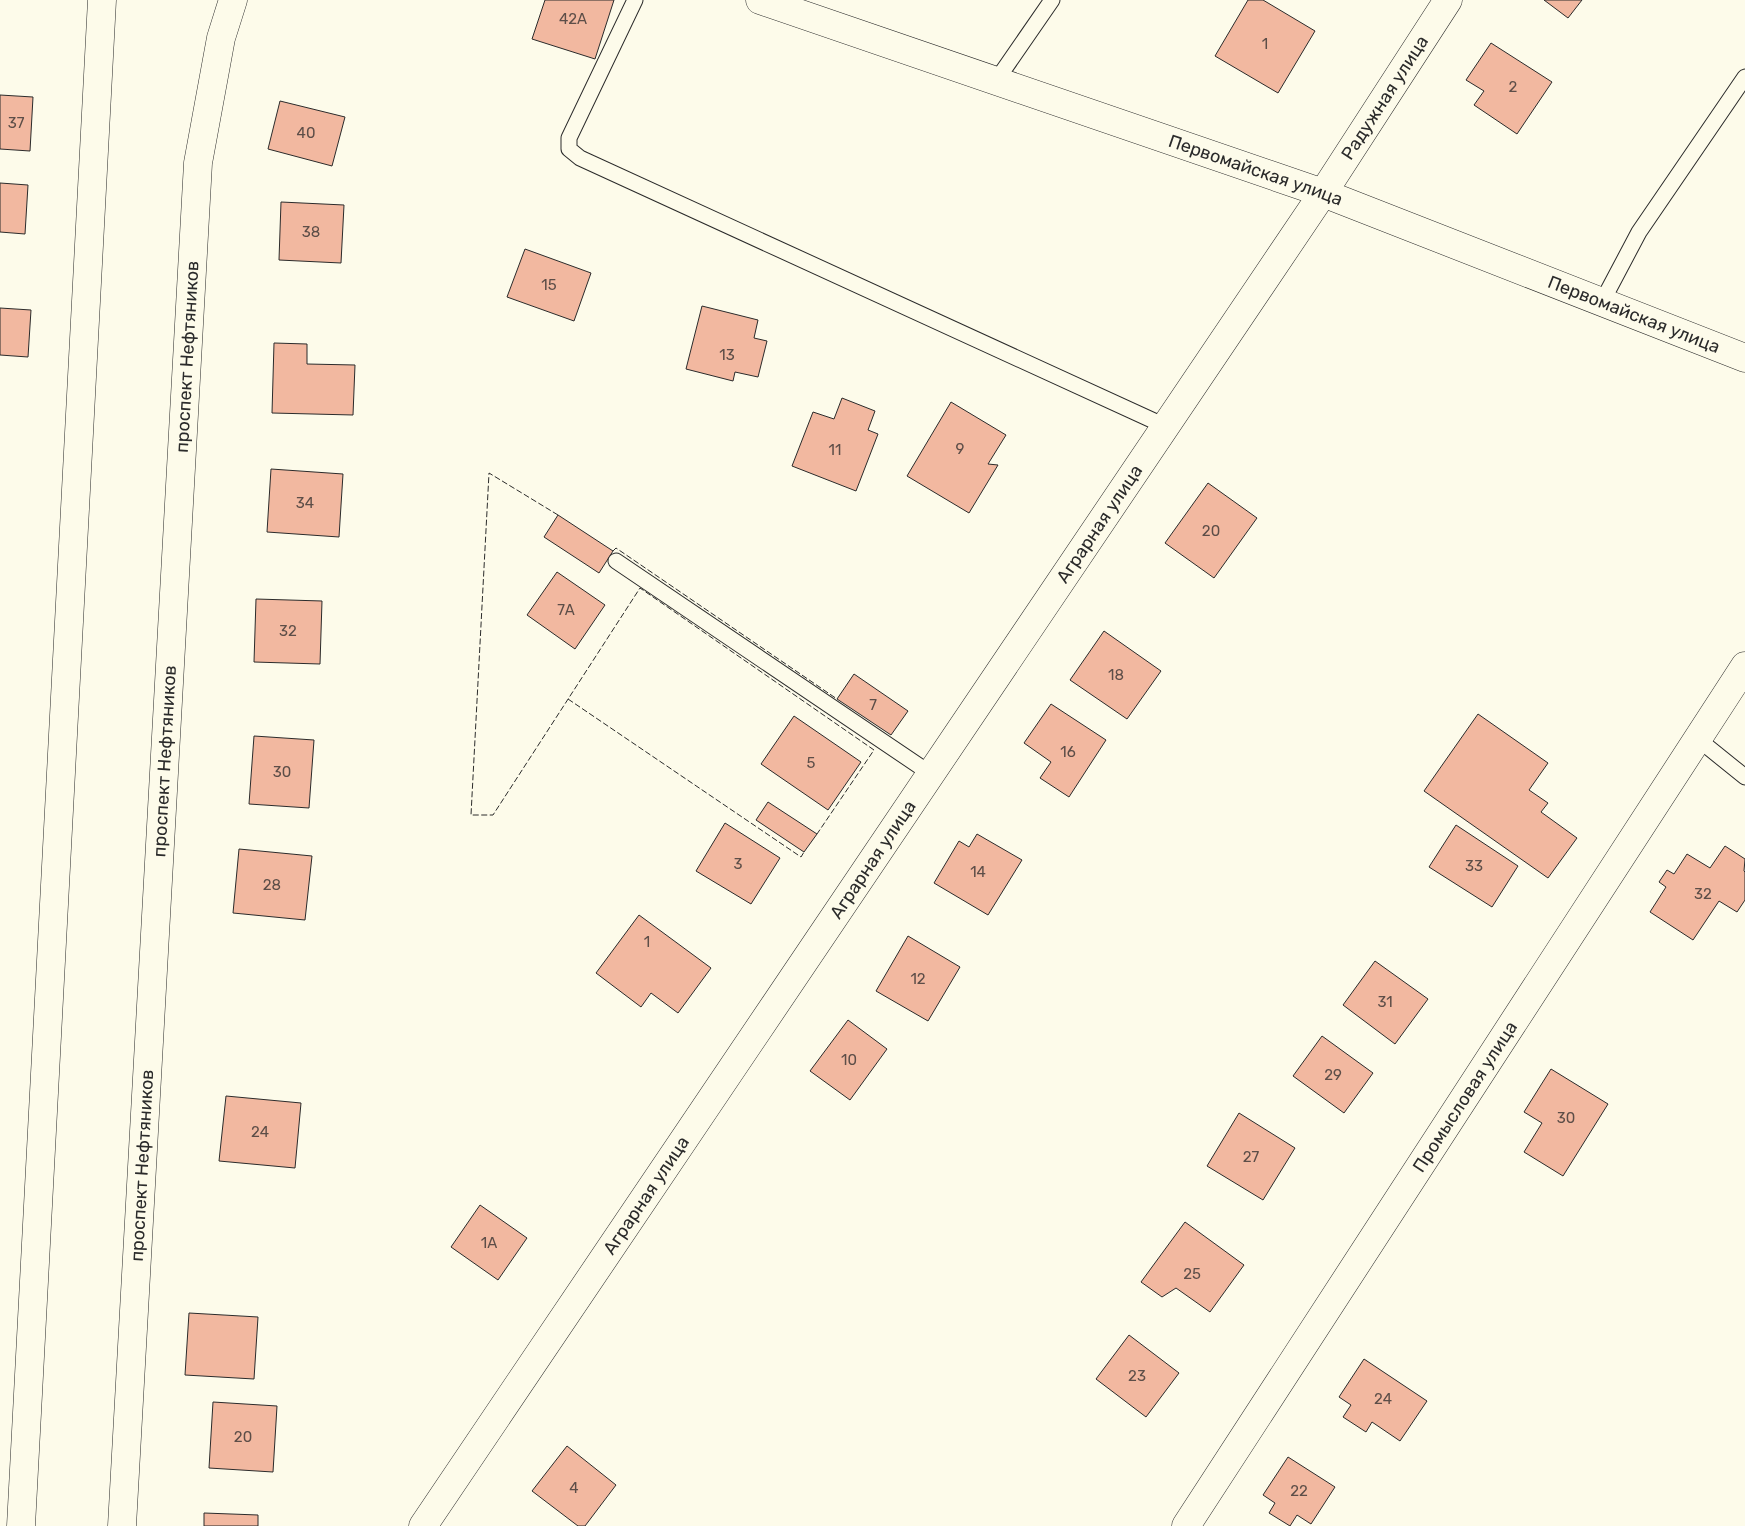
<svg xmlns="http://www.w3.org/2000/svg" width="1745" height="1526" font-family="Rubik,sans-serif">
<style>
.building{fill:#f2b8a0;stroke:#2b2b2b}
.lines{fill:none;stroke-linecap:round;stroke-linejoin:round}
.lane-casing{stroke:#2b2b2b;stroke-width:17}
.street-casing{stroke:#2b2b2b;stroke-width:29}
.lane{stroke:#fdfbea;stroke-width:15}
.street{stroke:#fdfbea;stroke-width:28}
.fence{stroke:#2b2b2b;stroke-width:1;stroke-dasharray:6 2.5;stroke-linecap:butt}
.labels{text-anchor:middle;dominant-baseline:central;stroke-width:4;stroke-linejoin:round;paint-order:stroke}
.number-label{font-size:15px;fill:#5d4e48}
.street-label{font-size:18px;fill:#2b2b2b;stroke:#fdfbea}
</style>
<rect width="100%" height="100%" fill="#fdfbea"/>
<path class="building" d="M545,0H614L595,59L532,39Z
M1248,0H1263L1315,31L1278,93L1215,56Z
M1544,0H1582L1568,18Z
M1491,43L1552,82L1517,134L1474,105L1484,91L1466,80Z
M0,95L33,97L30,151L0,149Z
M280,101L345,117L332,166L268,149Z
M0,183L28,185L25,234L0,232Z
M281,202L344,205L341,263L279,260Z
M525,249L591,273L574,321L507,297Z
M702,306L758,320L754,338L767,341L758,377L735,372L733,381L686,369Z
M0,308L31,310L28,357L0,355Z
M274,343L307,344V364L355,365L353,415L272,413Z
M842,398L875,411L868,430L878,434L856,491L792,466L813,412L834,419Z
M951,402L1006,435L988,464L998,465L969,513L907,476Z
M271,469L343,474L339,537L267,532Z
M1208,483L1257,518L1214,578L1165,543Z
M558,515L613,551L599,573L544,537Z
M557,572L605,605L575,649L527,615Z
M256,599L322,601L320,664L254,662Z
M1104,631L1161,671L1127,719L1070,680Z
M854,674L908,711L891,735L837,699Z
M1051,704L1106,740L1069,797L1040,778L1051,762L1024,743Z
M1478,714L1548,763L1529,790L1548,803L1541,812L1577,838L1548,878L1424,791Z
M794,716L861,762L828,810L761,764Z
M254,736L314,740L309,808L249,804Z
M768,802L817,834L804,852L756,820Z
M725,823L780,858L751,904L696,871Z
M1456,825L1518,866L1492,907L1429,867Z
M977,834L1022,860L988,915L934,883L959,841L969,847Z
M1725,846L1745,859L1744,871L1745,872V900L1737,912L1719,901L1693,940L1650,912L1666,887L1659,882L1667,870L1674,874L1687,854L1710,868Z
M239,849L312,856L305,920L233,913Z
M639,915L711,968L678,1013L651,993L641,1007L596,973Z
M908,936L960,967L928,1021L876,991Z
M1375,961L1428,999L1395,1044L1343,1005Z
M848,1020L887,1049L850,1100L810,1071Z
M1322,1036L1373,1073L1344,1113L1293,1076Z
M1551,1069L1608,1104L1563,1176L1524,1152L1542,1123L1524,1112Z
M226,1096L301,1103L295,1168L219,1161Z
M1239,1113L1295,1148L1263,1200L1207,1166Z
M480,1205L527,1238L498,1280L451,1247Z
M1185,1222L1244,1265L1210,1312L1176,1288L1162,1297L1141,1282Z
M189,1313L258,1317L254,1379L185,1375Z
M1129,1335L1179,1373L1146,1417L1096,1379Z
M1364,1359L1427,1401L1400,1441L1372,1422L1366,1432L1343,1417L1351,1405L1339,1397Z
M213,1402L277,1406L273,1472L209,1468Z
M567,1446L616,1485L585,1526H578L532,1491Z
M1288,1457L1335,1487L1311,1524L1297,1515L1290,1526L1269,1513L1275,1503L1263,1495Z
M204,1513L258,1515V1526H204Z"/>
<g class="lines">
<defs>
<path id="lane" d="M635,0L569,138V149L580,158L1165,426
M996,81L1052,0
M1602,302L1639,232L1745,77
M616,561L931,774
M1698,739L1745,777"/>
<g id="street">
<path id="s1" d="M760,0L1323,193L1745,358"/>
<path d="M21,1526L102,0"/>
<path id="s2" d="M122,1526L198,163L221,38L233,0"/>
<path id="s3" d="M423,1526L1323,193L1448,0"/>
<path id="s4" d="M1186,1526L1745,666"/>
</g>
</defs>
<use href="#lane" class="lane-casing"/>
<use href="#street" class="street-casing"/>
<use href="#lane" class="lane"/>
<use href="#street" class="street"/>
<path class="fence" d="M558,515L489,473L471,815H493L640,588L874,750L817,834
M613,551L616,548L837,699
M568,699L801,857L804,852"/>
</g>
<g class="labels">
<g class="number-label">
<text x="573" y="19">42А</text>
<text x="1265" y="44">1</text>
<text x="1513" y="87">2</text>
<text x="16" y="123">37</text>
<text x="306" y="133">40</text>
<text x="311" y="232">38</text>
<text x="549" y="285">15</text>
<text x="727" y="355">13</text>
<text x="960" y="449">9</text>
<text x="835" y="450">11</text>
<text x="305" y="503">34</text>
<text x="1211" y="531">20</text>
<text x="566" y="610">7А</text>
<text x="288" y="631">32</text>
<text x="1116" y="675">18</text>
<text x="873" y="705">7</text>
<text x="1068" y="752">16</text>
<text x="811" y="763">5</text>
<text x="282" y="772">30</text>
<text x="738" y="864">3</text>
<text x="1474" y="866">33</text>
<text x="978" y="872">14</text>
<text x="272" y="885">28</text>
<text x="1703" y="894">32</text>
<text x="647" y="942">1</text>
<text x="918" y="979">12</text>
<text x="1385" y="1002">31</text>
<text x="849" y="1060">10</text>
<text x="1333" y="1075">29</text>
<text x="1566" y="1118">30</text>
<text x="260" y="1132">24</text>
<text x="1251" y="1157">27</text>
<text x="489" y="1243">1А</text>
<text x="1192" y="1274">25</text>
<text x="1137" y="1376">23</text>
<text x="1383" y="1399">24</text>
<text x="243" y="1437">20</text>
<text x="574" y="1488">4</text>
<text x="1299" y="1491">22</text>
</g>
<g class="street-label">
<text stroke="none"><textPath href="#s3" startOffset="1722">Радужная улица</textPath></text>
<text stroke="none"><textPath href="#s1" startOffset="524">Первомайская улица</textPath></text>
<text stroke="none"><textPath href="#s1" startOffset="929">Первомайская улица</textPath></text>
<text stroke="none"><textPath href="#s2" startOffset="1171">проспект Нефтяников</textPath></text>
<text stroke="none"><textPath href="#s3" startOffset="1209">Аграрная улица</textPath></text>
<text stroke="none"><textPath href="#s2" startOffset="766">проспект Нефтяников</textPath></text>
<text stroke="none"><textPath href="#s3" startOffset="804">Аграрная улица</textPath></text>
<text stroke="none"><textPath href="#s4" startOffset="512">Промысловая улица</textPath></text>
<text stroke="none"><textPath href="#s2" startOffset="361">проспект Нефтяников</textPath></text>
<text stroke="none"><textPath href="#s3" startOffset="399">Аграрная улица</textPath></text>
</g>
</g>
</svg>
